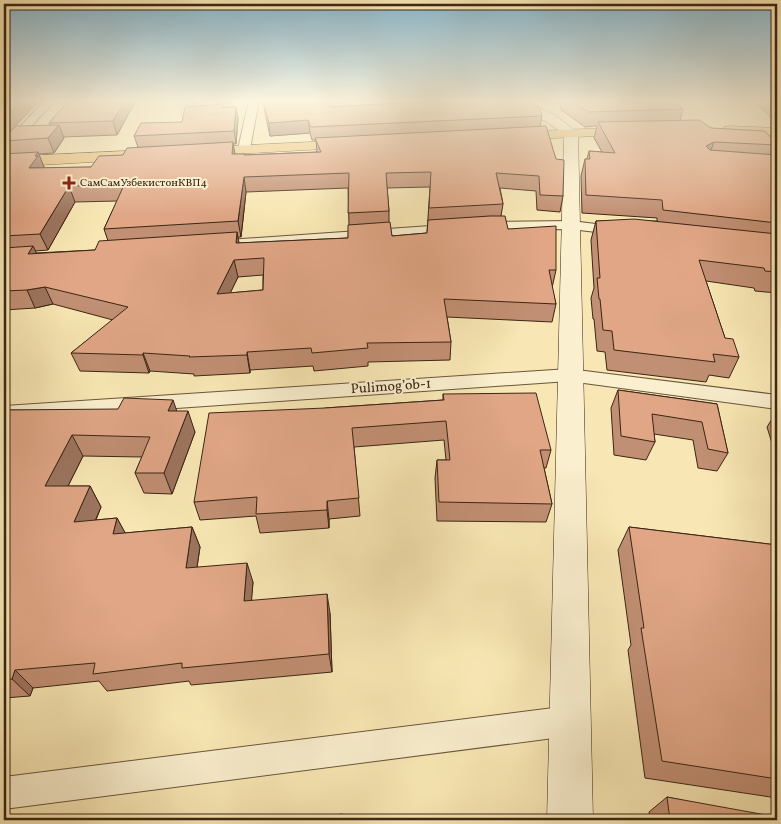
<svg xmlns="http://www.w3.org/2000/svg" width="781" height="824" font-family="Vollkorn,serif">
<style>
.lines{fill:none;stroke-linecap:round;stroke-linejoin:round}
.street-casing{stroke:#6a563c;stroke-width:2}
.secondary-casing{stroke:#3b2614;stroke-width:1}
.primary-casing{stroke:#3b2614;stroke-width:1}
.street{fill:#faefce;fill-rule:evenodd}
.secondary{fill:#faefce;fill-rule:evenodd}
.primary{fill:#ecc47a;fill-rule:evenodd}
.wall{fill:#c18f73;stroke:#3b2614;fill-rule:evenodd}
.shaded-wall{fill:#9d745e;stroke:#3b2614}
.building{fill:#e0a686;stroke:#3b2614;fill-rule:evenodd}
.poi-dot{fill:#8f2418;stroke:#faefce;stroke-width:2}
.labels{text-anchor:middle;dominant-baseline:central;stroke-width:4;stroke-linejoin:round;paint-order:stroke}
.far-poi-label{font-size:11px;fill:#3b2614;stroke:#faefce;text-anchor:start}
.street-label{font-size:14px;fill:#3b2614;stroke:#faefce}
</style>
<rect width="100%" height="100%" fill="#f8e7b4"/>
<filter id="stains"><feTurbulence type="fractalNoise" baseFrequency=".004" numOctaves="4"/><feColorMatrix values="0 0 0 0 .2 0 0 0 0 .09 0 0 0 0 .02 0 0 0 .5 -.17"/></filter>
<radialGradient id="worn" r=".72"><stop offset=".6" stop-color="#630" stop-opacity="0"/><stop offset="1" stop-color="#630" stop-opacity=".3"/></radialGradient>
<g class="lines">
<defs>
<path id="street" d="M45,100H55L8,152L4,153V144Z
M249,100H259L250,149L244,152L238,149Z
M571,221L621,227L628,231L621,235L571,229L488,230L214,249L209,248L207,245L209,242L214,241L488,222Z
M569,369L777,395V409L569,381L4,420V406Z
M569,706L580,710L584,721L580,732L569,736L4,809V777Z"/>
<path id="secondary" d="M504,100H520L555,115L578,133L593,820H547L564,134L545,121L505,103Z"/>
<path id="primary" d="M729,126L777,128V136L724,133L722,130L724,127Z
M634,127L639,128L641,131L639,134L512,140L507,139L505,136L507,133L512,132Z
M354,140L359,141L361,144L359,147L4,167V157Z"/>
</defs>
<use href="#street" class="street-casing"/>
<use href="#secondary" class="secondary-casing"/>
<use href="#primary" class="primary-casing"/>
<use href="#street" class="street"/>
<use href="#secondary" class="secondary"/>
<use href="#primary" class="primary"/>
</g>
<path class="wall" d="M63,100H136L117,135L63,137L64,138L54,153L38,154L44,167L43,168L91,167L123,155L138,147L134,136L182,122L224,107H236L238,119L236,144H233L235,154L245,155L317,152L316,140H312L310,133L270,136L265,113L263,101L330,107L400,103L394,100H513L542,116L540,127L563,196L560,212L537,210L536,191L500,188L503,204L501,216L508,229L556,270L552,288L556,304L552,322L447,317L451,342L450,360L368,362V366L314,371L313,366L250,370V373L194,376V374L150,371L149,373L80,371L71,353L113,320L53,304L35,308L4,310V138L50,125L49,123L66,104ZM430,187L427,233L392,236L389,222V211L387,188ZM348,188L349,225L348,238L239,243L238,237H241L246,192ZM117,201L104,229L108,241L95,250L36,253L35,251L48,250L75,202ZM263,275V290L230,293L238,277Z
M553,100H669L683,109L680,120L777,145L772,155H777V293L755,291L754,288L706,281L725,338L739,357L729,378L709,375L706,382L607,370L605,352L597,351L594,319H593L591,298L594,288L591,240L596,221H657V218L582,213L581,176L585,159H587L589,151L602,152L594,138L597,126L585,127L560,109L561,105Z
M753,100H777V123Z
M618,390L717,404L728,453L717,471L698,468L693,440L654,434L655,442L646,460L614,455L611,408Z
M443,394L551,450L546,468H544L552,504L546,522L437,521L435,478L437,460H446L444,440L354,447L360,516L329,519V528L260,533L256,516L200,520L194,502L325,408L443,400Z
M4,410L177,411L195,432L172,494L144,493L135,473L142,457L83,456L68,486H90L101,507L96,520L117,518L125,533L192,527L200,547L197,567L253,582L251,601L330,613L332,672L191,685L189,681L107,691L99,681L33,688L30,696L4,698Z
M777,411V456H776L767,427Z
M629,527L777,545V798L645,778L628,650L631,645L618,550Z
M667,797L777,820H650L649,812Z"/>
<path class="shaded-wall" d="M23,100H40L4,138V118Z
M125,100H136L117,135L113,121Z
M236,107L238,119L236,144L234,131Z
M308,120L310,133L270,136L269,123Z
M59,125L64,138L54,153L48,138Z
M233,142L235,157L232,154Z
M714,142L708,158L706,146Z
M38,152L44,167L43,168H29L35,156Z
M244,177L246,192L241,237L238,221Z
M69,186L75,202L48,250L40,234Z
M237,232L240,249L239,260L236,243Z
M33,246L41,262L28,254Z
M234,260L238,277L221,312L217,294Z
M45,287L53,304L35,308L27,290Z
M247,352L250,370V373L247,355Z
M143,353L150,371L149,373L143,355Z
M173,400L180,420L168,411Z
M188,411L195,432L172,494L164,473Z
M72,435L83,456L58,506L45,486Z
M90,486L101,507L86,542L74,522Z
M327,501L329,519V528L327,510Z
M117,518L128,538L113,534Z
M192,527L200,547L194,587L186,568Z
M247,563L253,582L250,620L244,601Z
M327,594L330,613L332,672L329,654Z
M15,670L33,688L30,696L12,679Z"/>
<path class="building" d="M4,100H23L4,118Z
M69,100H125L113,121L49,123Z
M278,100H326L330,107L421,102L417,100H523L539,107L542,116L311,127L308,120L269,123L263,101Z
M570,100H669L683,109L588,112Z
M223,104L222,108L236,107L234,131L134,136L141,123L182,122L185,107Z
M699,120L711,128L765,131L777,145L714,142L706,146L710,150L777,155V223L663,210L662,200L586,195L585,159H590L589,151L615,153L598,122Z
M59,125L48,138L4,141V138L16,126Z
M546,126L556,159L564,160L563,196L540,195L539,176L496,173L503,204L429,208L431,172L386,173L389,211L348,213L349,173L244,177L238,221L104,229L124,185L69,186L40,234L4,236V154L38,152L35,156H38L29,168L91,167L99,156L123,155L127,148L233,142L232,154H245L244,155L321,152L315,138Z
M490,216H505L508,229L556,226V270H549L556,304L444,299L451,342L367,343L368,348L312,353L311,348L247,352V355L189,357L190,356L143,353V355L71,353L128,307L45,287L27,290L4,291V248L33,246L28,254L95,250L99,241L237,232L236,243L348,238V225L390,222L392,236L427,233L428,220ZM264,258L263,290L217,294L234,260Z
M634,219L777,234V272L765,271L764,268L699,260L725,338L733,339L739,357L713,354L715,362L614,350L612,331L603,330L600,299H599L597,278H600L596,221Z
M618,390L717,404L728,453L708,449L702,422L652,414L655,442L621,436Z
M536,393L551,450H540L552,504L439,502L437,460H450L446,421L352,428L359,498L327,501V510L256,514L257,497L194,502L209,413L325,408L444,400L443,394Z
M124,398L173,400L168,411H188L164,473H135L150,437L72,435L45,486H90L74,522L117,518L113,534L192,527L186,568L247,563L244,601L327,594L329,654L182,668V663L93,674L95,663L15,670L12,679L4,680V410L118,409Z
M629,527L777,545V779L662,761L641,628H644Z
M667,797L777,817V820H670Z
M343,814V820H285Z"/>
<linearGradient id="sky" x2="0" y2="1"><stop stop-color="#8ab9d0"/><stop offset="0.47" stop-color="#fcf4dd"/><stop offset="1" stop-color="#fcf4dd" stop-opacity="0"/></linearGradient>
<rect width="781" height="215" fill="url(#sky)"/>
<path class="poi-dot" d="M66.5 175.5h5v5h5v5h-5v5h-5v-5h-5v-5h5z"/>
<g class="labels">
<g class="far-poi-label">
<text x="80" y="183">СамСамУзбекистонКВП4</text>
</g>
<g class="street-label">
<text transform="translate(391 387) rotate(-4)">Pulimog’ob-1</text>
</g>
</g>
<rect width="781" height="824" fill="none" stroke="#f8e7b4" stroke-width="20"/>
<rect x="5" y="5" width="771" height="814" fill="none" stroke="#3b2614" stroke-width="2.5"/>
<rect x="10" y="10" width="761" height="804" fill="none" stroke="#3b2614"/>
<rect width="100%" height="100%" filter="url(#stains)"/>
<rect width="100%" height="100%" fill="url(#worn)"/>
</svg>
